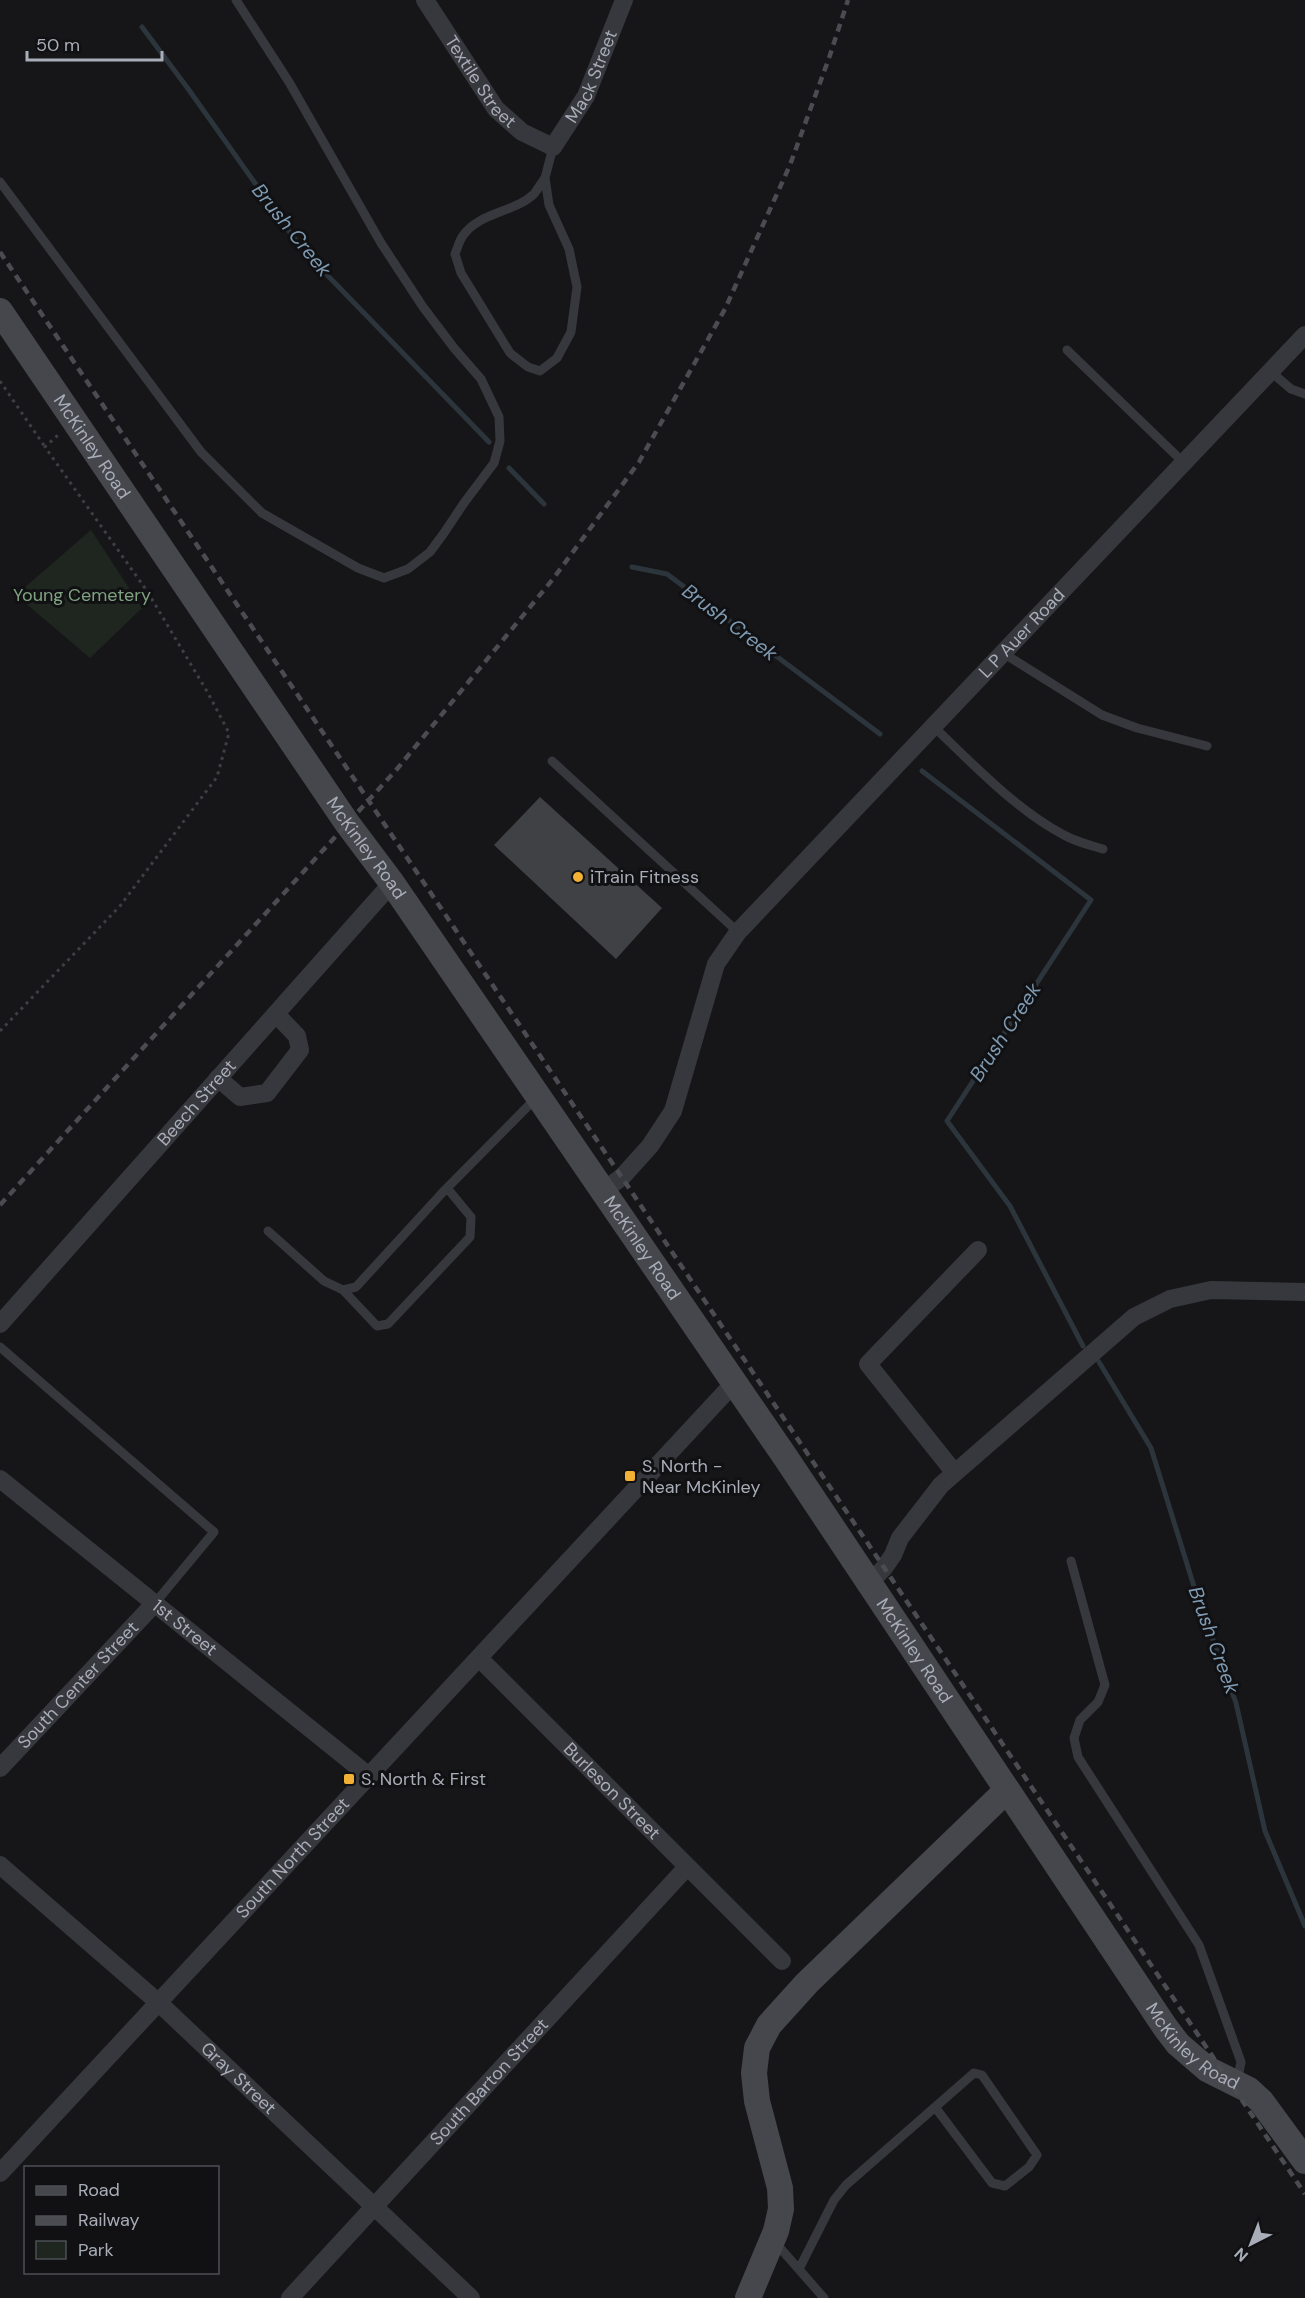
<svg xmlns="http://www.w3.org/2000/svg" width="1305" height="2298" font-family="'DM Sans',sans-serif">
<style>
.green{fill:#1e261f}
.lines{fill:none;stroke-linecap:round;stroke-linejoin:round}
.stream{stroke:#2c353c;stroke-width:5}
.building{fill:#404145}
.path{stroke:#3d3f44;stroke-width:3;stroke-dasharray:3 4.5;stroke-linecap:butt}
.lane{stroke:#37383d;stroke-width:9}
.street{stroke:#37383d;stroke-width:18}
.secondary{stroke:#45474d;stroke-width:26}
.rail{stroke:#4a4c52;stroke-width:4.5;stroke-dasharray:8 6;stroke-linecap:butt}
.poi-dot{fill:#f2b134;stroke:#111113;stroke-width:2}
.labels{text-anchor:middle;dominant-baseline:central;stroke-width:6;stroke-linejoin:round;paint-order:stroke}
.street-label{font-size:18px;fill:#a8adb8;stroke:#111113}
.park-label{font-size:18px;fill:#7fa381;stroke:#111113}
.poi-label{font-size:18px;fill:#a8adb8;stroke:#111113;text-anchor:start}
.water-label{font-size:20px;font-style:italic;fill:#7f9bb3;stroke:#111113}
</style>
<rect width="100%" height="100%" fill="#161618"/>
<path class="green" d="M91,530L142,608L90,658L16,595Z"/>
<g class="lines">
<path class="stream" d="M142,27L189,90L301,248L489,442
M509,468L544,504
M632,567L667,574L880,734
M922,771L1091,900L947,1121L1010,1206L1083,1346
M1099,1362L1151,1448L1196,1593L1236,1703L1265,1831L1305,1926"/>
</g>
<path class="building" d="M540,797L662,908L616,959L494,845Z"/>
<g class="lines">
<path class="path" d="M0,381L45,447
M0,1031L120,906L217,777L229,733L208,693L147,591L45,447L58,435"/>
<path class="lane" d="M545,178C541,183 538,189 534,194C514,213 478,212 462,237C459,242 457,249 455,254L461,273L510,353L528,367L540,371L557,358L571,332L577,287L569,249L549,205L545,178L553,147
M0,182L201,452L262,513L358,568L384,578L408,569L430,552L444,533L464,503L494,463L500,441L499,417L481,379L454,348L423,307L381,243L289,82L236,0
M1067,350L1183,462
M1270,371L1291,389L1305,394
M1003,653L1102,715L1137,728L1207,746
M933,726C973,764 1015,809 1064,835C1076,842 1090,845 1103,849
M552,761L738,932
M268,1231L324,1281L343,1290L356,1287L443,1192L537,1097
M343,1290L377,1326L388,1324L470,1237L471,1217L447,1188
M0,1347L214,1532L155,1603
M1071,1561L1105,1685L1098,1702L1080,1720L1074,1738L1078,1757L1199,1945L1241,2062L1237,2082
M774,2241L824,2298
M799,2269L834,2200L846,2185L974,2073L982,2075L1037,2155L1029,2167L1005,2186L992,2183L935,2107"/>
<g class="street">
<path id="s1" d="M425,0L496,109L522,132L553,147L586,96L624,0"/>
<path d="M218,1078L240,1097L267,1093L300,1050L297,1036L276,1014"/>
<path id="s2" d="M604,1190L622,1177L650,1146L673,1111L716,964L738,932L1305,335"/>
<path id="s3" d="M0,1324L392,883"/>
<path d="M954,1472L868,1364L978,1250"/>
<path id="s4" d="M0,1479L369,1776"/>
<path d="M869,1583L884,1568L893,1555L900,1538L941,1485L1134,1317L1170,1299L1211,1290L1305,1292"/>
<path id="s5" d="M479,1658L782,1961"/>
<path id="s6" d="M0,1768L155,1603"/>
<path id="s7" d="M0,1865L159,2003L471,2298"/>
<path id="s8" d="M0,2173L734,1383"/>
<path id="s9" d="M290,2298L687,1867"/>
</g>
<g class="secondary">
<path id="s10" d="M0,311L347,823L392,883L786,1458L1165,2027L1178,2044L1207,2069L1249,2090L1261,2101L1305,2161"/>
<path d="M748,2298L776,2231L781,2209L780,2188L757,2101L754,2073L757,2048L769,2025L807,1983L1007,1790"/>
</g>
<path class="rail" d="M0,252L1305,2194
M0,1205L397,769L553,579L639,462L725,309L790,165L829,58L848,0"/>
</g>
<g class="poi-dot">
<circle cx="578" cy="877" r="6"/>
<rect x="624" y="1470" width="12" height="12" rx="3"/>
<rect x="343" y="1773" width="12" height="12" rx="3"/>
</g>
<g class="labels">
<g class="street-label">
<text stroke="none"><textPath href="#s1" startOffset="280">Mack Street</textPath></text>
<text stroke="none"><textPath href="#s1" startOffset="99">Textile Street</textPath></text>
<text stroke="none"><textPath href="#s10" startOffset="164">McKinley Road</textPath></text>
<text stroke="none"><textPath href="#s2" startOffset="710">L P Auer Road</textPath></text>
<text stroke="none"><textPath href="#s10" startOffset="650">McKinley Road</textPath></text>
<text stroke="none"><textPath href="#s3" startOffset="296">Beech Street</textPath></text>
<text stroke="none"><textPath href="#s10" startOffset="1136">McKinley Road</textPath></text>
<text stroke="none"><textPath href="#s4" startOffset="237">1st Street</textPath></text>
<text stroke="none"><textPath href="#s10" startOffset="1622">McKinley Road</textPath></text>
<text stroke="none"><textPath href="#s6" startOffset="114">South Center Street</textPath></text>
<text stroke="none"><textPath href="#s5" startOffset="188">Burleson Street</textPath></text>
<text stroke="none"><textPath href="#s8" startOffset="430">South North Street</textPath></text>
<text stroke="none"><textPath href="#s10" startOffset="2108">McKinley Road</textPath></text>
<text stroke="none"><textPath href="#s7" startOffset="320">Gray Street</textPath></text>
<text stroke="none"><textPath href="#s9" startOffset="294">South Barton Street</textPath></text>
</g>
<g class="park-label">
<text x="82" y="595">Young Cemetery</text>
</g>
<g class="poi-label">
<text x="590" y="877">iTrain Fitness</text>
<text x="642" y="1466">S. North -<tspan x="642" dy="21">Near McKinley</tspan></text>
<text x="361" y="1779">S. North &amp; First</text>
</g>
<g class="water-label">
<text transform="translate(292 230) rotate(51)">Brush Creek</text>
<text transform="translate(730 622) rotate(37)">Brush Creek</text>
<text transform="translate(1005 1032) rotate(-57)">Brush Creek</text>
<text transform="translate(1214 1640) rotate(70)">Brush Creek</text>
</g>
</g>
<rect x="24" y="2166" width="195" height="108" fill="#111113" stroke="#4d4f55" stroke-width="1.5"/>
<rect x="36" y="2186" width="30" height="9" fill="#45474d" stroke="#4d4f55" stroke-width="1.5"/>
<text x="78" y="2196" font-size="18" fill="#a8adb8">Road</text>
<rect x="36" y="2216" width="30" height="9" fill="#4a4c52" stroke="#4d4f55" stroke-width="1.5"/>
<text x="78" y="2226" font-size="18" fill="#a8adb8">Railway</text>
<rect x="36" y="2241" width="30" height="18" fill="#1e261f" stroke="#4d4f55" stroke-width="1.5"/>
<text x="78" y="2256" font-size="18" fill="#a8adb8">Park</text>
<g transform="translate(1251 2244) rotate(222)" stroke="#111113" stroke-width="4.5" paint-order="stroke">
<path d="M0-4.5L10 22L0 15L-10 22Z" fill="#a8adb8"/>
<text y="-9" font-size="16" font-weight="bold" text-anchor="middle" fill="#a8adb8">N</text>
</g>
<path d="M27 51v9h135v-9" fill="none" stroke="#a8adb8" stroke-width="3"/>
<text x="36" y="51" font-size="18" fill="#a8adb8" stroke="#111113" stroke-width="4.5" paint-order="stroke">50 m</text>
</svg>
